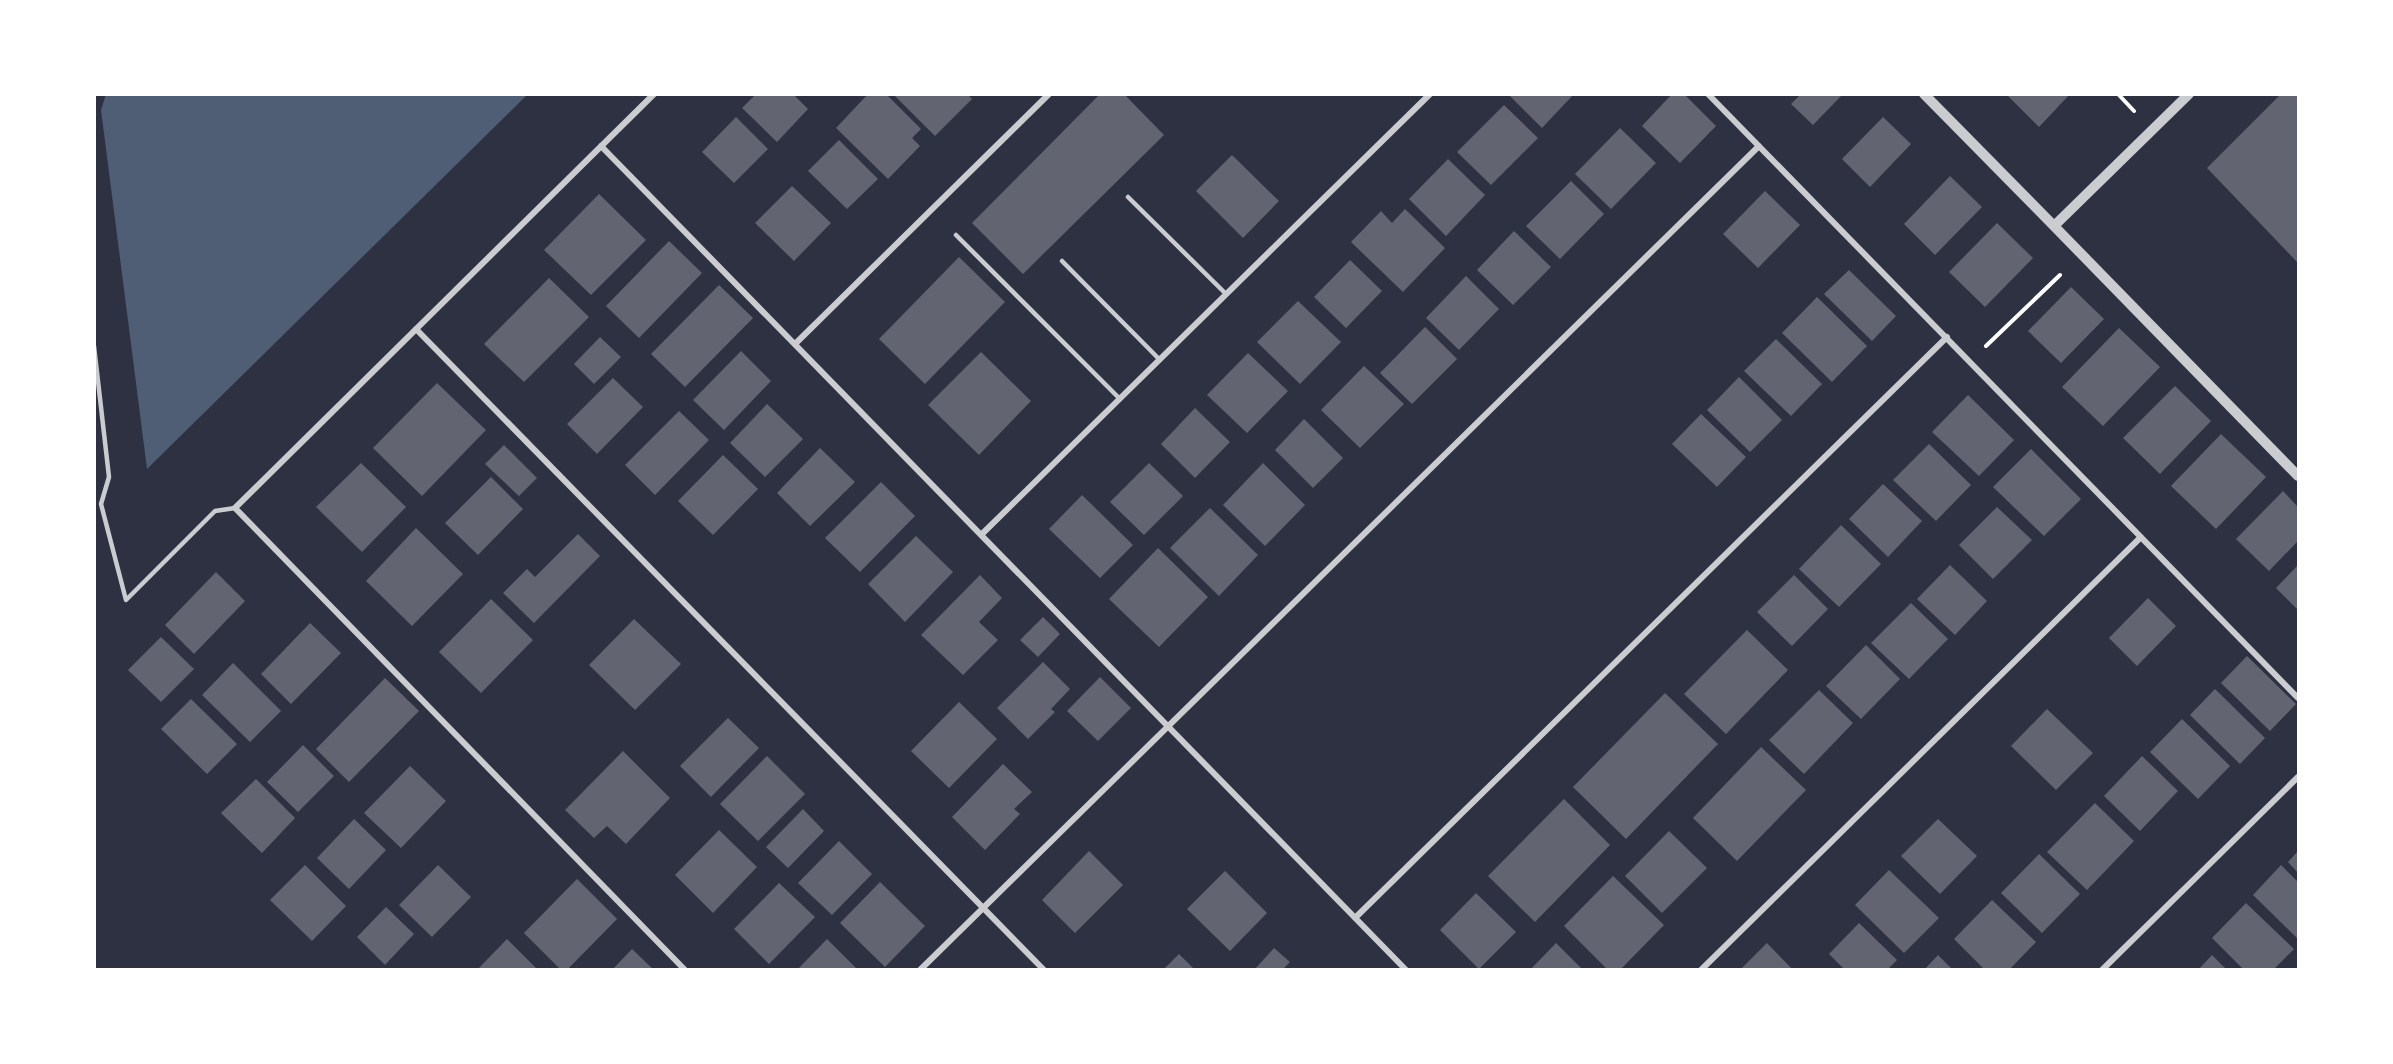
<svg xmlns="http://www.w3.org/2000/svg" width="2393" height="1064" font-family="'IBM Plex Sans',sans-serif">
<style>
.water{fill:#4f5d75}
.building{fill:#626471}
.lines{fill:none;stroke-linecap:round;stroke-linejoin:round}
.path{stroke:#fff;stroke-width:4}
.service{stroke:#caccd0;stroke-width:4.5}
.minor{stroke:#caccd0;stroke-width:6}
.tertiary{stroke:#caccd0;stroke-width:10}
</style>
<rect width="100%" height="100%" fill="#2d3142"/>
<path class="water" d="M106,94H527V95L147,469L101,110Z"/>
<path class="building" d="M756,94H793L808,109L777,142L742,108Z
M868,94H886L921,129L912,138L920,146L888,179L836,128Z
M893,94H967L972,99L935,136Z
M1100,94H1124L1164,135L1023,274L972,223Z
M1512,94H1574L1542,128L1510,96Z
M1672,94H1684L1716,126L1680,163L1642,126Z
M1801,94H1843L1813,125L1791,104Z
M2006,94H2070L2039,127Z
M2281,94H2298V263L2207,168Z
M1504,105L1538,138L1491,185L1457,152Z
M736,117L768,149L734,183L702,152Z
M1883,117L1911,144L1870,187L1842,159Z
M1620,128L1656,163L1611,209L1575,174Z
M839,140L878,179L847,209L808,171Z
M1232,155L1279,201L1243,238L1196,191Z
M1448,159L1485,195L1446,236L1409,199Z
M1950,176L1982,207L1935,255L1904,224Z
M1571,181L1604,214L1560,259L1526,226Z
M792,186L831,223L794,261L755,223Z
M1765,191L1800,225L1758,268L1723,234Z
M599,194L646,240L591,295L544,250Z
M1405,209L1445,248L1403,292L1351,242L1381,211L1392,223Z
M1997,223L2033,258L1985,307L1949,272Z
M1514,231L1551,267L1513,305L1477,270Z
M669,241L702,273L639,338L606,306Z
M959,257L1005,302L925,384L879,339Z
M1350,260L1382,291L1346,328L1314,297Z
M1849,270L1896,316L1872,341L1824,294Z
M1466,276L1499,309L1459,350L1426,318Z
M549,278L589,317L524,382L484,344Z
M719,285L753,318L685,387L651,354Z
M2071,287L2104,319L2061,363L2028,331Z
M1817,297L1867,346L1832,382L1782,333Z
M1298,301L1341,342L1300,384L1257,342Z
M1425,327L1457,359L1412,404L1380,373Z
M2119,328L2160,367L2103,426L2062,387Z
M600,337L621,357L594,384L574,364Z
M1776,339L1822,384L1791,416L1744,371Z
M741,351L771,381L724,430L693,400Z
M981,352L1031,401L979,455L928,405Z
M1248,353L1288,391L1247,433L1207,395Z
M1364,366L1404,404L1360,448L1321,410Z
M1739,377L1782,420L1750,452L1707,410Z
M613,378L643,407L597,454L567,424Z
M437,383L486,430L422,496L373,448Z
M2175,386L2211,421L2160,474L2123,438Z
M1968,395L2014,440L1979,476L1932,432Z
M767,404L803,439L765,477L730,443Z
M1195,408L1230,442L1195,478L1161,444Z
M679,411L709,440L655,495L625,465Z
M1701,414L1746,457L1717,487L1672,444Z
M1304,419L1343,458L1313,488L1275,450Z
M2221,434L2266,477L2216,529L2171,486Z
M1929,444L1971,485L1936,521L1893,480Z
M504,445L537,478L519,496L485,464Z
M820,448L855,482L810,526L777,493Z
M2031,449L2081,499L2044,536L1993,487Z
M723,455L758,489L713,535L678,501Z
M361,463L406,507L362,552L316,507Z
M1149,463L1183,496L1144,535L1110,502Z
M1263,463L1305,505L1265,546L1223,505Z
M491,477L523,509L478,555L445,523Z
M881,482L915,516L860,572L825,538Z
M1883,484L1922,521L1888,557L1849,519Z
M2283,491L2298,507V541L2269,571L2236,539Z
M1082,495L1133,545L1100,578L1049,529Z
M1997,507L2032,540L1993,579L1959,545Z
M1210,508L1258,555L1219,596L1170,548Z
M1841,525L1881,564L1839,607L1799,569Z
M416,528L463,574L412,626L366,581Z
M578,534L600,556L534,623L503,593L527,569L535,577Z
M916,536L953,572L905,622L868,584Z
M1158,548L1208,597L1159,647L1109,599Z
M1950,565L1987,601L1955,635L1917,599Z
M2298,565V610L2276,588Z
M216,572L245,601L194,654L165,625Z
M980,575L1002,598L979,622L998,640L963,675L921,635Z
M1794,575L1828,609L1792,646L1757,612Z
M2148,598L2176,626L2137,666L2109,638Z
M491,599L533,640L481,693L439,652Z
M1911,603L1948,639L1909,679L1871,643Z
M1043,617L1060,634L1038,657L1020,640Z
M634,619L681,664L635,710L589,665Z
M310,623L341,653L291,704L261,674Z
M1747,630L1788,670L1726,734L1684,694Z
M161,637L194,669L161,702L128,670Z
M1866,645L1900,679L1861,719L1826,686Z
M2247,656L2296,704L2270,731L2221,683Z
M1043,662L1070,689L1051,709L1055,712L1028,739L997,708Z
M233,663L281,711L250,742L202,695Z
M1100,677L1131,708L1098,741L1067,711Z
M385,678L419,711L349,782L316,749Z
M2215,689L2265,738L2240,764L2190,715Z
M1819,690L1853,723L1804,774L1769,740Z
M1665,693L1718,744L1626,839L1573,787Z
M191,699L237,744L207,774L161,729Z
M959,702L997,739L949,788L911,751Z
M2047,709L2093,753L2056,790L2011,746Z
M728,718L759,748L711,797L680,766Z
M2182,719L2230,766L2198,799L2150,752Z
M303,745L334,776L298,812L267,782Z
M1761,747L1806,790L1737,861L1693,818Z
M623,751L670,798L626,844L607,826L594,838L565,810Z
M767,756L805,794L758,841L720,804Z
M2142,756L2178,791L2140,831L2104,796Z
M1003,764L1032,792L1014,809L1020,814L985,850L952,817Z
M410,766L446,801L401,848L364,813Z
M256,779L295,818L262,853L221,813Z
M1564,799L1610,845L1535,922L1488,876Z
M2095,803L2134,841L2087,890L2047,852Z
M803,809L824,831L788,868L766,847Z
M354,819L386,850L349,889L317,858Z
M1938,819L1977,856L1940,894L1901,856Z
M719,830L757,867L713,913L675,875Z
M1669,831L1707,868L1662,913L1625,876Z
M839,841L872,874L832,915L798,883Z
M1089,851L1123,885L1075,933L1042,900Z
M2298,851V873L2288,862Z
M2039,854L2080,894L2042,933L2001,893Z
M305,865L346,906L312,941L270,900Z
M438,865L471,897L432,937L399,905Z
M2281,865L2298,882V939L2253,895Z
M1889,870L1939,918L1904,953L1855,905Z
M1225,871L1267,913L1230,951L1187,909Z
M1613,876L1664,925L1620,970H1608L1564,926Z
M577,879L617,919L567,970H561L524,933Z
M880,882L925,926L885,967L840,923Z
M779,883L815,917L769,964L734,929Z
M1476,893L1516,932L1479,969L1440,930Z
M1992,900L2036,942L2009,970H1985L1954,939Z
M2246,903L2294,949L2273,970H2244L2212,938Z
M386,907L414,934L385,965L357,937Z
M1859,923L1897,960L1887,970H1845L1829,954Z
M507,939L538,970H477Z
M827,939L858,970H797Z
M1556,943L1583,970H1530Z
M1767,943L1793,970H1740Z
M1274,948L1290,962L1282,970H1254Z
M632,949L654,970H612Z
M1179,954L1195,970H1163Z
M1938,955L1953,970H1924Z
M2212,955L2227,970H2198Z"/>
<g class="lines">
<path class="path" d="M2118,94L2134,111
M1986,346L2060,275"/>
<path class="service" d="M1128,197L1226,294
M956,235L1120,399
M1062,261L1160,360
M94,346L109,477L101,504L126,600L215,511L235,508"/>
<path class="minor" d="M654,94L235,508L685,970
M1708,94L2298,698
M601,146L1406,970
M416,329L1044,970
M795,344L1049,94
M982,534L1430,94
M1355,918L1947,337
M920,970L1759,146
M1701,970L2141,537
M2102,970L2298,777"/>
<path class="tertiary" d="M1924,94L2054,226L2189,94
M2054,226L2298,476"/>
</g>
<rect width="2393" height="1064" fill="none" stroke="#ffffff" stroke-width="192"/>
</svg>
